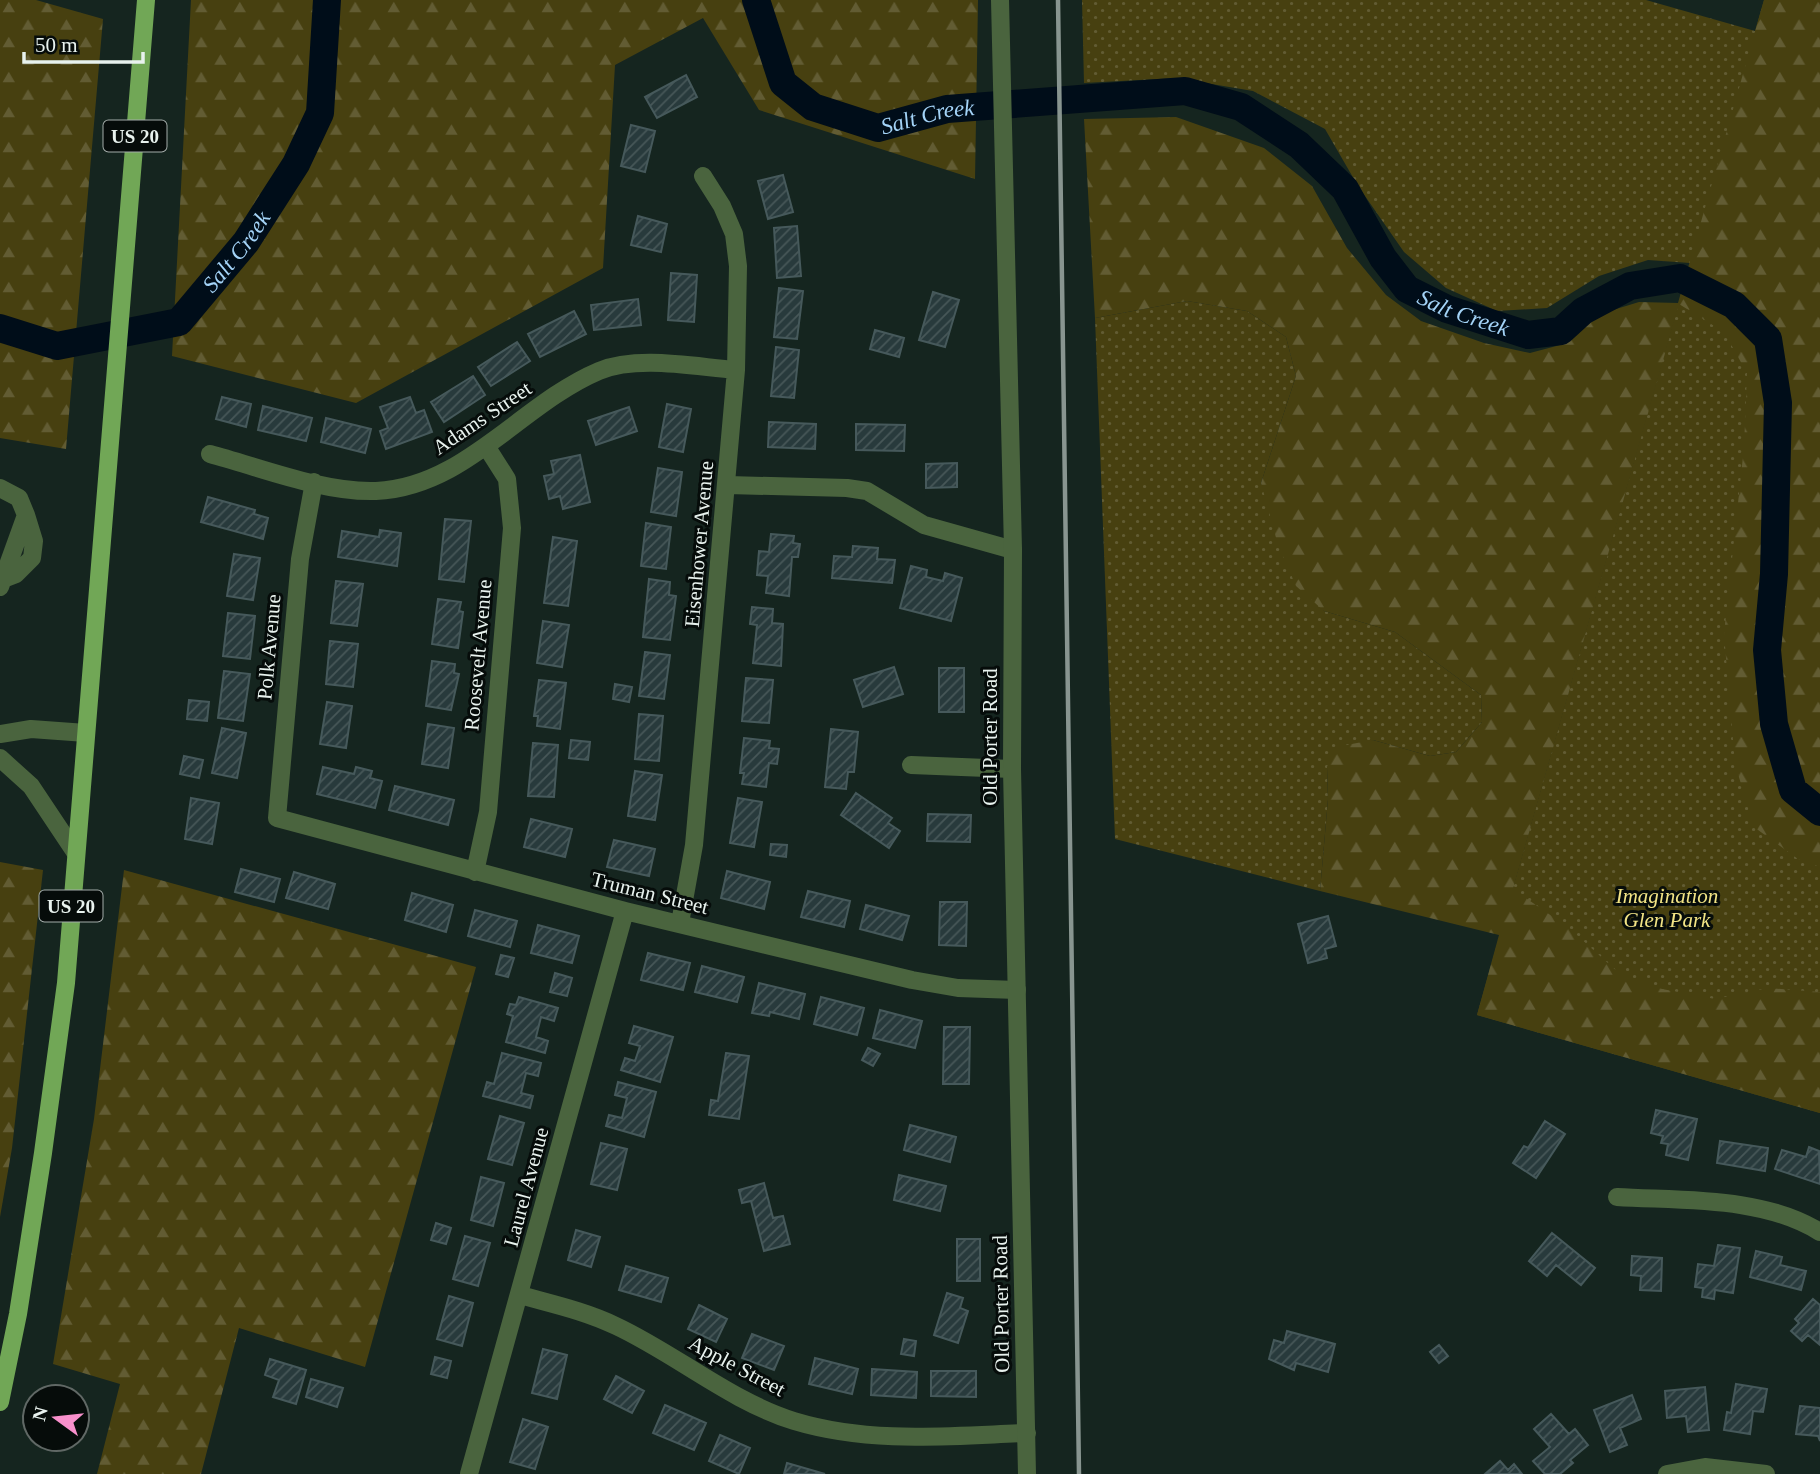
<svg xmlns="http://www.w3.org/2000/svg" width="1820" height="1474" font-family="'Times New Roman',serif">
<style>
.grass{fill:url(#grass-dots)}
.forest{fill:url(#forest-firs)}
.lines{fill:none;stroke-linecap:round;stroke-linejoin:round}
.river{stroke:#000d19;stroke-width:28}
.building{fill:url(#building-hatch);stroke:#46595b;stroke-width:2}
.minor{stroke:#4a643e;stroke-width:18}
.tertiary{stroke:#4a643e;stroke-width:18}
.primary{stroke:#71a756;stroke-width:18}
.rail{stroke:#889590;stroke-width:4.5}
.labels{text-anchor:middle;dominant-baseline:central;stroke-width:6;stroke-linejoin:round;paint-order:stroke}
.shield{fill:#060c0a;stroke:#a4adaa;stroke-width:2}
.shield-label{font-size:19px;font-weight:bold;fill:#e8f2ee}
.street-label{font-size:21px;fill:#e8f2ee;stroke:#060c0a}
.park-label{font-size:21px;font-style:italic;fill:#f2e485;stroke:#060c0a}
.water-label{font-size:23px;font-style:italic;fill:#a3d3f7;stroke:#060c0a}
</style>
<defs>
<pattern id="grass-dots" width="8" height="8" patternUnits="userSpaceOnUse" patternTransform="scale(1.75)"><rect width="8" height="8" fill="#474010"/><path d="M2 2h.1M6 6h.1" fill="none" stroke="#625c33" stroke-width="1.8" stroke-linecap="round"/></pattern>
<pattern id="forest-firs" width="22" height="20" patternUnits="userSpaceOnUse" patternTransform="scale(1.75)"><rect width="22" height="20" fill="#474010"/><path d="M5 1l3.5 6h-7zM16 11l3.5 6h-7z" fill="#625c33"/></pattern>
<pattern id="building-hatch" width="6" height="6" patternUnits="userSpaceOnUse" patternTransform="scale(1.75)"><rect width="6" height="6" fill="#283a3c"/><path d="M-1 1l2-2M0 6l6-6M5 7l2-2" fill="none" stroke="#475758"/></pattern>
</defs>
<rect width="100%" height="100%" fill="#15251f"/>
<path class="grass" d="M1082,0H1646L1755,31L1764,0H1820V1113L1477,1015L1690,263L1648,260L1599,276L1547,308L1497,311L1446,288L1404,252L1358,186L1325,129L1253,91L1176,78L1084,83Z
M1187,301L1247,311L1286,337L1296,376L1261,483L1324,611L1395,632L1481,695L1482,722L1456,752L1430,756L1373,740L1327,767L1328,799L1320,891L1115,839L1095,318Z"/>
<path class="forest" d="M0,0H36L103,19L66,449L0,438Z
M191,0H978L975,179L759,110L703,18L615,65L603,268L356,403L172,356Z
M1764,0H1820V867L1798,859L1754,827L1735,764L1724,634L1744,447L1747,373L1724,332L1679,304L1513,889L1569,928L1619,973L1662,989L1715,999L1768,988L1820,992V1113L1477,1015L1499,935L1320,891L1328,799L1327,767L1336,747L1373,740L1430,756L1456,752L1482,722L1481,695L1395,632L1324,611L1296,586L1278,545L1261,483L1296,376L1286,337L1247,311L1187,301L1095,318L1084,119L1176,117L1264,148L1312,186L1347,248L1386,295L1421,321L1484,343L1530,353L1564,344L1600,314L1639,302L1678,303Z
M0,862L43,870L12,1148L0,1217Z
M124,870L476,967L365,1367L239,1328L201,1474H97L120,1384L53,1364L94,1119Z"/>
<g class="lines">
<g class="river">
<path id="s1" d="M756,0L783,83L813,107L878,128L947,109L1185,91L1241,107L1299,145L1345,189L1383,258L1407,289L1447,309L1528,335L1561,331L1583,311L1630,286L1680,278L1734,305L1768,339L1778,403L1774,574L1767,650L1774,724L1793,790L1820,812"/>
<path id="s2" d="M0,328L57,346L179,322L246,242L296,164L320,113L327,0"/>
</g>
</g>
<path class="building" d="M686,75L697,97L657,118L645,97Z
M631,125L655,131L645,172L621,166Z
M783,175L793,212L768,219L758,181Z
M638,216L667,224L661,252L631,245Z
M797,226L801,276L777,278L774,228Z
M671,273L697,275L694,322L668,320Z
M779,288L803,291L797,339L774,337Z
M933,292L959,300L945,347L919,340Z
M638,299L641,325L594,330L591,305Z
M574,311L586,334L540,357L528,334Z
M875,330L904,338L899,357L870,349Z
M517,342L530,361L491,386L478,367Z
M776,347L799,350L794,398L771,396Z
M473,376L485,395L444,422L431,402Z
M222,397L251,404L246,427L216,419Z
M410,397L416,413L424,410L432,432L386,449L380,431L388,428L380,407Z
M667,404L691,409L683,452L659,447Z
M263,406L312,418L306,441L258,430Z
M629,407L637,431L596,445L588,421Z
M326,418L371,429L365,453L321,442Z
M769,422L816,424L815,449L768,447Z
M856,424L905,425L904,451L856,450Z
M580,455L590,502L563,509L560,496L549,499L544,476L554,474L551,461Z
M957,463V487L926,488V464Z
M658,468L682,472L676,516L651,512Z
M208,497L255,510L254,514L268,518L263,539L201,522Z
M445,519L471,521L464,582L439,579Z
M646,523L671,527L666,569L641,566Z
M380,530L401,533L397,566L338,557L342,531L379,537Z
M771,534L794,536L793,543L800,544L798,557H792L789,596L766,593L768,576L757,575L759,551L769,552Z
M553,537L577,541L568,606L544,603Z
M853,546L878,548L877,559L895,560L892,583L832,578L834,556L852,557Z
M234,554L260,558L253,600L227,596Z
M911,566L927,570L926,577L943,581L945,573L962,578L951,621L900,608Z
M649,579L670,582L669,595L676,596L670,640L643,637Z
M336,581L363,584L357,626L331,623Z
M438,599L461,602L459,611L463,612L458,648L432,644Z
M752,607L773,609L772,623L783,624L781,666L753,663L757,625L750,624Z
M228,613L255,616L250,659L223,656Z
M543,621L569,625L562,667L537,663Z
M330,641L358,644L353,687L326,684Z
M645,652L670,655L664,699L639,696Z
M432,661L455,664L454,673L459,674L451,710L426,706Z
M894,667L903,694L863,707L854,680Z
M939,668H964V712H939Z
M224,671L250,674L243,721L218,718Z
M746,678L773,680L769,723L742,721Z
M539,680L566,683L560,729L537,726L538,716H534Z
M615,684L632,687L629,702L613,699Z
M189,700L209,702L207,721L187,719Z
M327,702L352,706L346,748L320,744Z
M639,714L663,716L659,761L635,759Z
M428,724L454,728L448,768L422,764Z
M222,728L246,733L237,778L212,773Z
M831,729L858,732L854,772H848L846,789L825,787Z
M744,738L770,741L769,748L779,749L777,764L769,763L766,787L742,784L744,773H740Z
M571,740L590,742L588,760L569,758Z
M533,743L558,745L554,797L528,796Z
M184,756L203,760L199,778L180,774Z
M323,767L354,774L356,767L372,771L370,778L382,781L375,808L317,794Z
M635,771L662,775L655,820L628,816Z
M395,786L454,800L448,825L389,810Z
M856,793L892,818L888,823L900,831L889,848L841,815Z
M191,798L219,803L212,844L185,839Z
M738,798L762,802L754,847L730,843Z
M928,814L971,815L970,842L927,841Z
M531,819L572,829L565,857L524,847Z
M614,840L655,849L649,876L607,867Z
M771,844L787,845L786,857L770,855Z
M241,869L280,879L274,902L235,892Z
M727,871L770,882L764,909L721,898Z
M294,872L335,884L328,909L286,898Z
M808,891L850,901L844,927L801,917Z
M412,893L453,905L446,932L405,920Z
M940,902H967L966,946L939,945Z
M866,905L909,916L902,940L860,929Z
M475,910L517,921L510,947L468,936Z
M1328,916L1336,946L1325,949L1327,958L1308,963L1298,924Z
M538,925L579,936L572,963L531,953Z
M648,953L690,963L683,990L641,980Z
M501,955L514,958L508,977L496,974Z
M702,966L744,977L737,1002L695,992Z
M555,973L572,978L567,996L550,992Z
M759,983L805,994L799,1019L770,1012L769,1016L752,1013Z
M519,997L558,1008L554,1021L541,1017L536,1037L548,1041L545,1053L506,1042L513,1016L507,1014L510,1004L516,1005Z
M821,997L864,1008L857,1035L814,1024Z
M880,1010L922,1021L915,1048L873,1038Z
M634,1026L673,1037L660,1082L621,1070L625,1058L635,1061L640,1046L629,1043Z
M944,1027H970L969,1084H943Z
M868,1048L880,1054L873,1066L862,1060Z
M502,1053L541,1063L538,1076L526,1073L521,1093L533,1096L530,1108L483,1096L487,1082L494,1084Z
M726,1053L749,1056L739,1119L709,1115L711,1100L718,1101Z
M618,1082L656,1092L644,1137L606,1126L609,1115L622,1118L627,1098L615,1095Z
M1656,1110L1697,1119L1688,1160L1666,1155L1668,1144L1661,1143L1663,1136L1651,1133Z
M500,1116L524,1123L512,1165L488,1159Z
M1545,1121L1565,1134L1536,1178L1513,1163L1524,1146L1528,1148Z
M910,1125L956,1137L950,1162L904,1150Z
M1720,1141L1768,1148L1765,1171L1717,1163Z
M601,1143L627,1149L617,1190L591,1184Z
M1809,1147L1819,1151L1820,1184L1775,1169L1782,1150L1806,1157Z
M899,1175L946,1186L940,1211L894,1200Z
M481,1177L504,1183L493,1226L471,1220Z
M764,1183L773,1218L783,1216L790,1244L764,1251L751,1201L742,1203L739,1190Z
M436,1223L451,1228L446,1244L431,1240Z
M576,1230L600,1237L591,1267L568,1260Z
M1552,1233L1595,1268L1581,1285L1556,1265L1547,1276L1529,1261Z
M465,1236L490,1243L478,1286L453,1279Z
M957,1239H980V1281H957Z
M1718,1245L1740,1248L1733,1293L1715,1290L1714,1299L1702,1297L1703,1288L1695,1287L1698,1264L1714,1266Z
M1756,1251L1782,1257L1780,1265L1806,1271L1801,1290L1750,1277Z
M1632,1256L1662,1258L1661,1291L1640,1290L1641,1276L1631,1275Z
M626,1266L668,1278L661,1302L619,1290Z
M947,1293L963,1298L960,1308L968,1311L958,1343L934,1335Z
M449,1296L473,1303L462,1346L437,1339Z
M1813,1299L1820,1305V1345L1808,1335L1802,1341L1791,1331L1799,1323L1795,1319Z
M699,1305L727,1319L716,1342L688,1329Z
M1287,1331L1335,1344L1328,1372L1296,1363L1294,1370L1269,1359L1274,1340L1284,1343Z
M752,1334L784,1346L774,1370L742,1358Z
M904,1339L916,1341L914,1356L901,1354Z
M1439,1345L1448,1356L1439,1363L1430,1352Z
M543,1349L567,1355L557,1399L532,1393Z
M435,1357L451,1361L447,1378L431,1374Z
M815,1358L858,1369L852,1394L809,1384Z
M270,1359L306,1370L296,1404L273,1397L279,1380L265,1375Z
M872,1369L917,1372L916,1398L871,1395Z
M931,1371H976V1397L931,1396Z
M616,1376L644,1391L632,1413L604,1399Z
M311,1379L343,1388L337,1407L306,1397Z
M1736,1384L1767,1389L1763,1412L1753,1411L1750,1434L1724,1430L1727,1412L1731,1413Z
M1705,1387L1709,1430L1688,1432L1686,1416L1667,1418L1665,1391Z
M1632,1395L1641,1419L1620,1428L1627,1445L1610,1452L1594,1410Z
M665,1405L706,1423L694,1450L653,1433Z
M1800,1406L1820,1408V1441L1818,1436L1796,1434Z
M1551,1414L1569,1434L1575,1429L1588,1445L1570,1460L1573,1463L1560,1474H1545L1533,1461L1550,1447L1534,1429Z
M523,1419L548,1427L535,1469L510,1462Z
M720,1435L750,1448L739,1474L709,1461Z
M1500,1461L1508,1470L1514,1464L1522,1474H1485Z
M787,1463L825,1474H784Z"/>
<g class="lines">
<path class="minor" d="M210,454C259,467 324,493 376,491C465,487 521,404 599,371C638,355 695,367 736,370
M314,482L300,559L277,818L625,911L912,980L958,988L1017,990
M728,485L847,488L867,491L924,525L1013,550
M0,488L19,498L26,515L0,587
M3,579L16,574L32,558L34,541L26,515
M0,734L31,729L86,733
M0,758L31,786L75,852
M911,765L1012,769
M475,872L488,812L512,528L507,479L486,446
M680,923L694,845L736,370L738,266L734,234L722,206L703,176
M1617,1197C1683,1201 1762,1196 1820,1232
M520,1295C552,1304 585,1311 616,1326C676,1354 730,1401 794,1421C870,1444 948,1436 1027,1433
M469,1474L625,911
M1667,1474L1705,1467L1766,1474"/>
<path class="tertiary" d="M1000,0L1013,550L1012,769L1027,1474"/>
<path class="primary" d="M0,1402L18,1314L43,1153L66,983L146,0"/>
<path class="rail" d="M1058,0L1079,1474"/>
</g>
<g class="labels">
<g class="shield">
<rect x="103.5" y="120.5" width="63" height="31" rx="5"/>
<rect x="39.5" y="890.5" width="63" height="31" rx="5"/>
</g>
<g class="shield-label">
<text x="135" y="136">US 20</text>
<text x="71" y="906">US 20</text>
</g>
<g class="street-label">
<text transform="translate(482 418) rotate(-34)">Adams Street</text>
<text transform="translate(699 544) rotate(-85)">Eisenhower Avenue</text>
<text transform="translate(269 647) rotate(-85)">Polk Avenue</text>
<text transform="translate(478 655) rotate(-85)">Roosevelt Avenue</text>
<text transform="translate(990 737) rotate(-90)">Old Porter Road</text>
<text transform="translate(650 893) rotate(14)">Truman Street</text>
<text transform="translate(526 1187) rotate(-75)">Laurel Avenue</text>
<text transform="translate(1001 1304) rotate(-91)">Old Porter Road</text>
<text transform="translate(737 1366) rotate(28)">Apple Street</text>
</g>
<g class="park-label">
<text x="1667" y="896">Imagination<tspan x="1667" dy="24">Glen Park</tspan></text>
</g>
<g class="water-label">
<text stroke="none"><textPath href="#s1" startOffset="245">Salt Creek</textPath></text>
<text stroke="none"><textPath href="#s2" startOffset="275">Salt Creek</textPath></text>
<text stroke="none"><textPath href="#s1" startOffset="875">Salt Creek</textPath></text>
</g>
</g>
<g transform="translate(56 1418) rotate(285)"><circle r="33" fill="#060c0a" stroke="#606865" stroke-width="2"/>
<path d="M0-5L12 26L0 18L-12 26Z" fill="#f890cc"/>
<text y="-10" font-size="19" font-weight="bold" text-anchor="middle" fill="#e8f2ee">N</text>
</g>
<path d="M24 52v10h119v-10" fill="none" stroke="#e8f2ee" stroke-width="3.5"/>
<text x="35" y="52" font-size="21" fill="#e8f2ee" stroke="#060c0a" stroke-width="5" paint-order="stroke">50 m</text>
</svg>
